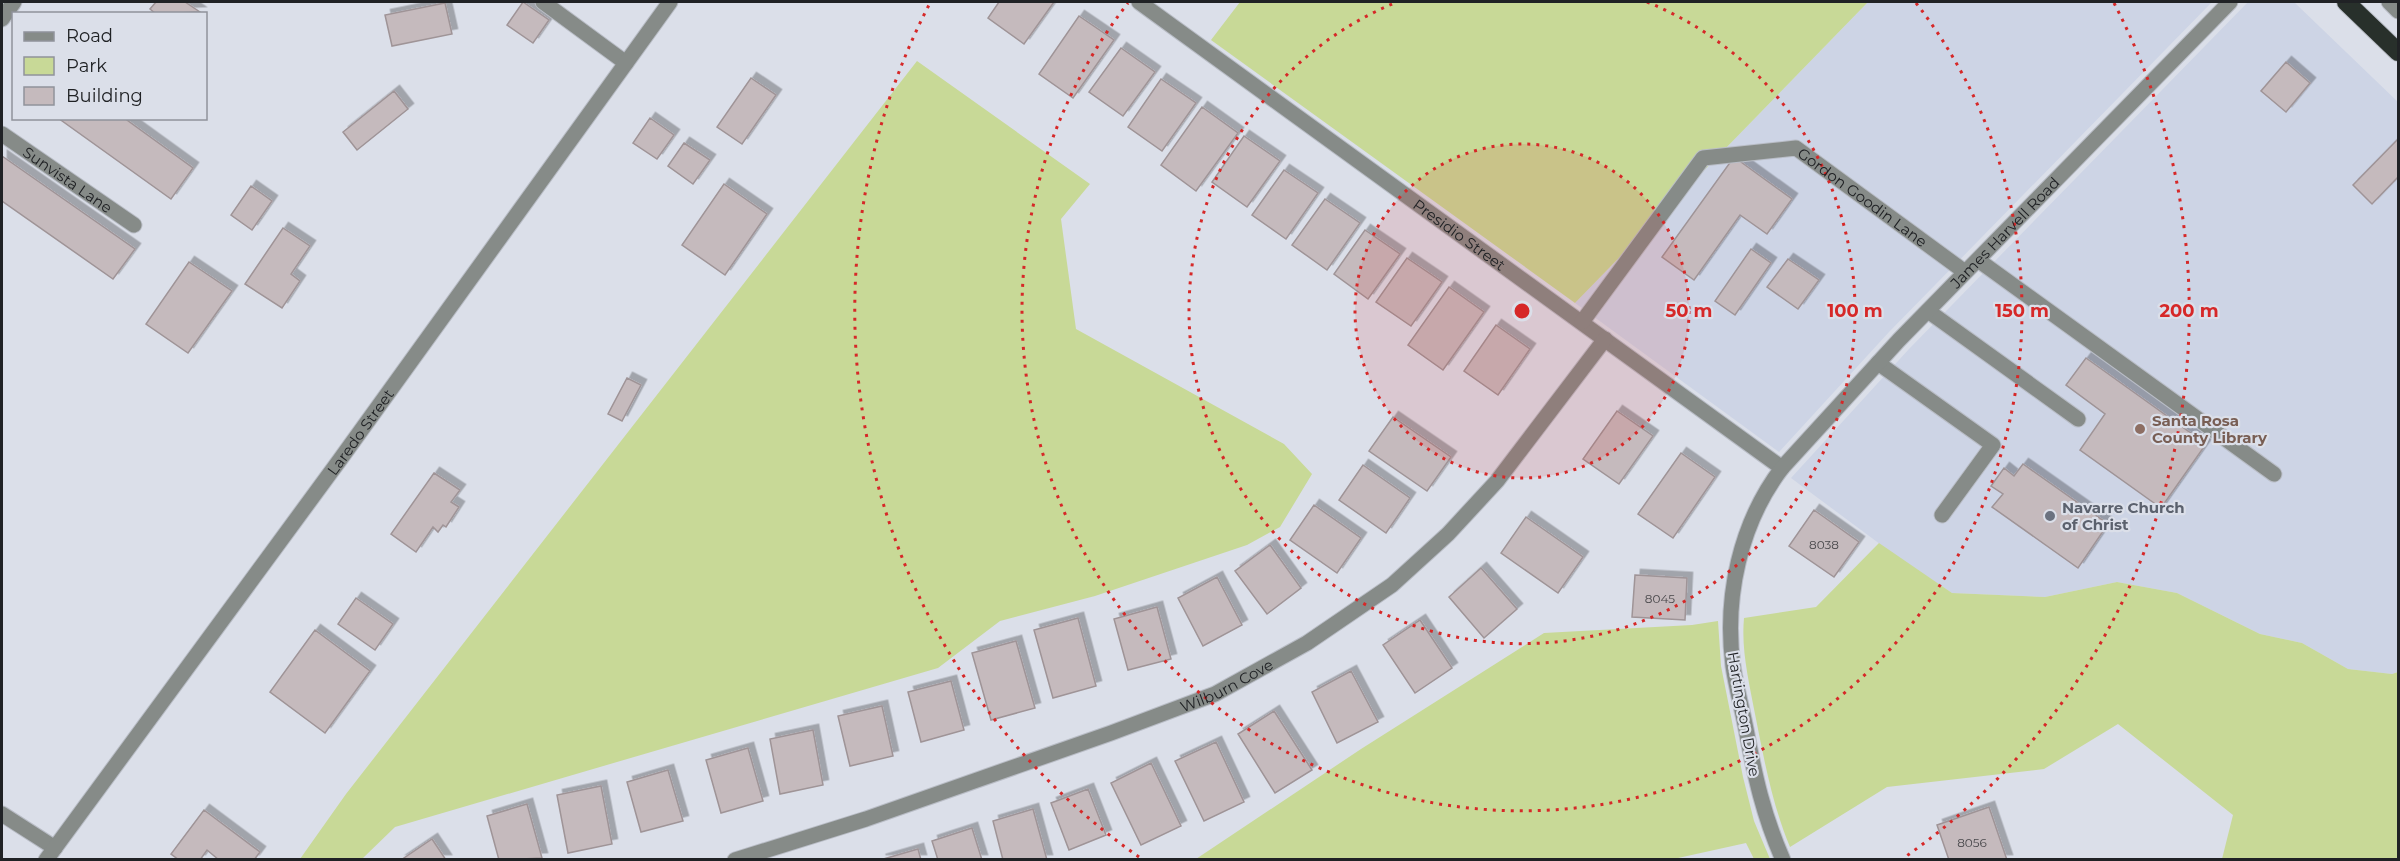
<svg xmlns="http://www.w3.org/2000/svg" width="2400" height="861" font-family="Montserrat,sans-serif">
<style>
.built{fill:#cdd4e5}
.green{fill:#c8d997}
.building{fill:#c5babd;stroke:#9f9497;stroke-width:1.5;filter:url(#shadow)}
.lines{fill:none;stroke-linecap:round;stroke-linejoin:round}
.minor-casing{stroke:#b9bdc6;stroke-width:17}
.highway-casing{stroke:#b9bdc6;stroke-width:20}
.minor{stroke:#868b88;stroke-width:15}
.highway{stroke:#28302b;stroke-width:18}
.ring{fill:none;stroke:#d62828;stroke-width:3;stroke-dasharray:3 6}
.education-dot{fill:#8d6e63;stroke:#dbdfe9;stroke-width:2}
.worship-dot{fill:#6b7280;stroke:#dbdfe9;stroke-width:2}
.labels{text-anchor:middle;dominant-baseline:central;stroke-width:4.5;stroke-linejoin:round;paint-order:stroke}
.number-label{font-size:12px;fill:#49484b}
.street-label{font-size:15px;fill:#202225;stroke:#dbdfe9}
.education-label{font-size:15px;font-weight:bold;fill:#785e54;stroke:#dbdfe9;text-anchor:start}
.worship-label{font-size:15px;font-weight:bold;fill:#5b616d;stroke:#dbdfe9;text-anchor:start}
.centre{fill:#d62828;stroke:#dbdfe9;stroke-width:3}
.ring-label{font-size:18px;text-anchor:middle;font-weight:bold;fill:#d62828;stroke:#dbdfe9;stroke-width:4.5;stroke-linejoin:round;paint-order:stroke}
</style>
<defs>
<filter id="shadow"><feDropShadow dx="5.5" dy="-5.5" stdDeviation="0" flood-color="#0004"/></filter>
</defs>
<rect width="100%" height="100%" fill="#dbdfe9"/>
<path class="built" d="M1868,2H2212L1889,332L1779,452L1575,303Z
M2248,2H2294L2398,102V672L2392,674L2348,669L2302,643L2260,634L2177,593L2117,582L2045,597L1952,593L1888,550L1791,478L1909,349Z"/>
<path class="green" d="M1240,2H1868L1575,303L1211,40Z
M917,61L1090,184L1061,219L1076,329L1284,444L1312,474L1280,527L1247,545L1095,596L1000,621L938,668L395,827L362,859H300L346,794Z
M1879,543L1952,593L2045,597L2117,582L2177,593L2260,634L2302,643L2348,669L2392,674L2398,672V859H2222L2233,815L2118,724L2044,769L1887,787L1790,847C1772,804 1764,759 1755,714C1749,682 1741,650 1744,618L1816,607Z
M1718,621L1721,666L1743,777L1754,821L1770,859H1754L1746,843L1669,860L1196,859L1361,749L1544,633L1692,625Z"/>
<path class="building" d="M156,2H185L200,12L156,14L150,9Z
M523,2L549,20L533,43L507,25Z
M999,2H1054L1024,44L988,18Z
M445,3L452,34L392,46L385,15Z
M1079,16L1114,40L1073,98L1039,74Z
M1121,48L1155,72L1123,116L1089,92Z
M2286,62L2310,83L2286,112L2261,91Z
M751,78L776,95L742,144L717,127Z
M1161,79L1196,103L1162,151L1128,127Z
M394,91L408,109L357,150L343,132Z
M1202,107L1238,133L1196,191L1161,165Z
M58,118H124L193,168L171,199Z
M650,118L674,135L657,159L633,143Z
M1244,136L1280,161L1247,207L1212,182Z
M2398,139V177L2372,204L2353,185Z
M684,143L710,160L693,184L668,166Z
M2,156L135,249L113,279L2,201Z
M1734,157L1792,199L1767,234L1740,215L1694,280L1662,257Z
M1284,170L1318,193L1286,239L1252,215Z
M724,184L767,214L725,275L682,245Z
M251,186L272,201L252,230L231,215Z
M1325,199L1360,223L1327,270L1292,245Z
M283,228L310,246L291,274L300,281L282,308L245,284Z
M1365,230L1400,254L1368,299L1334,274Z
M1751,249L1771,263L1735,315L1715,301Z
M1407,258L1442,282L1411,326L1376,302Z
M1788,259L1819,280L1798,309L1767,287Z
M189,262L232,291L188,353L146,324Z
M1449,287L1484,312L1443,370L1408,345Z
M1496,325L1530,349L1498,395L1464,371Z
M2086,358L2206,444L2161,508L2080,450L2105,414L2066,385Z
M627,378L641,385L622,421L608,414Z
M1617,411L1653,436L1619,484L1583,459Z
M1393,417L1451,457L1427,491L1369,451Z
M1681,453L1715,477L1673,538L1638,514Z
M2023,464L2108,524L2078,568L1992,507L2003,494L1991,486L2004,468L2014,476Z
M1363,465L1410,498L1386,533L1339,500Z
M434,473L460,490L451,502L459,507L446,527L443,525L438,532L433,527L416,552L391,534Z
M1314,505L1361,538L1337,573L1290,540Z
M1814,510L1859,542L1834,577L1789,546Z
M1526,517L1583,557L1558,593L1501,553Z
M1270,545L1301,588L1267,614L1235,571Z
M1481,568L1517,609L1484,638L1449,597Z
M1635,575L1687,578L1685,620L1632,617Z
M1217,577L1242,625L1203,646L1178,598Z
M356,598L393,624L375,650L338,624Z
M1157,607L1171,659L1128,670L1114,619Z
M1078,618L1096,686L1053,698L1034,630Z
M1420,620L1452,668L1415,693L1383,645Z
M315,630L370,671L325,733L270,692Z
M1016,641L1035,708L991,720L972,653Z
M1351,671L1378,722L1337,743L1312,692Z
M951,681L964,730L921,742L908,692Z
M882,706L893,756L850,766L838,716Z
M1274,711L1312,770L1275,793L1238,734Z
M813,730L823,785L780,794L770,739Z
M1216,742L1244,802L1204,821L1175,761Z
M748,748L763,801L721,813L706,760Z
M1151,763L1181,826L1141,845L1111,783Z
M668,770L683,821L641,832L627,782Z
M601,786L612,844L568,853L557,795Z
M1088,789L1106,835L1069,850L1051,803Z
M527,804L542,858L499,860L487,816Z
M1989,807L2007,860H1949L1937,825Z
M1033,809L1047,860H1003L993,821Z
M204,810L260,852L254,860H219L207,850L200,860H179L171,854Z
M972,828L982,860H938L932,841Z
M432,839L446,860H401Z
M918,849L921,860H880Z"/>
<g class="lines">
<defs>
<g id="minor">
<path d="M543,2L626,63"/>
<path id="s1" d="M1139,2L1782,468"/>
<path d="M2389,2L2398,11"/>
<path d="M2,19L14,2"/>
<path id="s2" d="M2,134L134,225"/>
<path d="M1978,260L2274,474"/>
<path d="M1928,311L2078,419"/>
<path id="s3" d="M1582,322L1703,158L1796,148L1965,272"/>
<path d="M1878,363L1993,445L1942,515"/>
<path d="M2,814L55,848"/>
<path id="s4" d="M46,860L339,461L670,2"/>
<path id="s5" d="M735,860L866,819L1111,733L1215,694L1307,643L1392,585L1448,534L1497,481L1605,339"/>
<path id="s6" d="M1783,860C1763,814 1755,777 1746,729C1742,708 1736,687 1733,666C1724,597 1740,523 1782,468L1899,340L2230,2"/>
</g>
<path id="highway" d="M2346,2L2398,52"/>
</defs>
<use href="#minor" class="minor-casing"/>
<use href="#highway" class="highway-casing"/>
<use href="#minor" class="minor"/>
<use href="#highway" class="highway"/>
</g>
<circle cx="1522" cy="311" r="167" fill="#d62828" fill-opacity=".12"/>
<g class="ring">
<circle cx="1522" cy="311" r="167"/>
<path d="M1647 2A333 333 0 1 1 1397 2"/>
<path d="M1916 3A500 500 0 1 1 1128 3"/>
<path d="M1139 857A667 667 0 0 1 930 3M2114 3A667 667 0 0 1 1905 857"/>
</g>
<circle class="education-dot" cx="2140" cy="429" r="6"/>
<circle class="worship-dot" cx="2050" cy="516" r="6"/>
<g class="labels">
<g class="number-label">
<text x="1824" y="544">8038</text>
<text x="1660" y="598">8045</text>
<text x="1972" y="842">8056</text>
</g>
<g class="street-label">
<text stroke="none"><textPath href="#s2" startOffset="80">Sunvista Lane</textPath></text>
<text stroke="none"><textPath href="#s3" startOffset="380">Gordon Goodin Lane</textPath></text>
<text stroke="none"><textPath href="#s6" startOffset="734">James Harvell Road</textPath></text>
<text stroke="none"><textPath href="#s1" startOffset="396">Presidio Street</textPath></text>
<text stroke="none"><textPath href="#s4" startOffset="531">Laredo Street</textPath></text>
<text stroke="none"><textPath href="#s5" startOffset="522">Wilburn Cove</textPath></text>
<text transform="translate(1744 714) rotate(80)">Hartington Drive</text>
</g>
<g class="education-label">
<text x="2152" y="420">Santa Rosa<tspan x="2152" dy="17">County Library</tspan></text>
</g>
<g class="worship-label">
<text x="2062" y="507">Navarre Church<tspan x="2062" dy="17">of Christ</tspan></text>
</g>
</g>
<circle cx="1522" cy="311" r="9" class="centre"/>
<g class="ring-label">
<text x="1689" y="317">50 m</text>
<text x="1855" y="317">100 m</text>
<text x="2022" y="317">150 m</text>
<text x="2189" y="317">200 m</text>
</g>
<rect width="2400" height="861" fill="none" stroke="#202225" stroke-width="6"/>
<rect x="12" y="12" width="195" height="108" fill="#dbdfe9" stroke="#90939b" stroke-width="1.5"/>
<rect x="24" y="32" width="30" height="9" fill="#868b88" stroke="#90939b" stroke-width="1.5"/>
<text x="66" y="42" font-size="18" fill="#202225">Road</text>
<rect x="24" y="57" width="30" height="18" fill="#c8d997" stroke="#90939b" stroke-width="1.5"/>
<text x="66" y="72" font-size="18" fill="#202225">Park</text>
<rect x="24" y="87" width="30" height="18" fill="#c5babd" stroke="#90939b" stroke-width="1.5"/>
<text x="66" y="102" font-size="18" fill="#202225">Building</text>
</svg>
